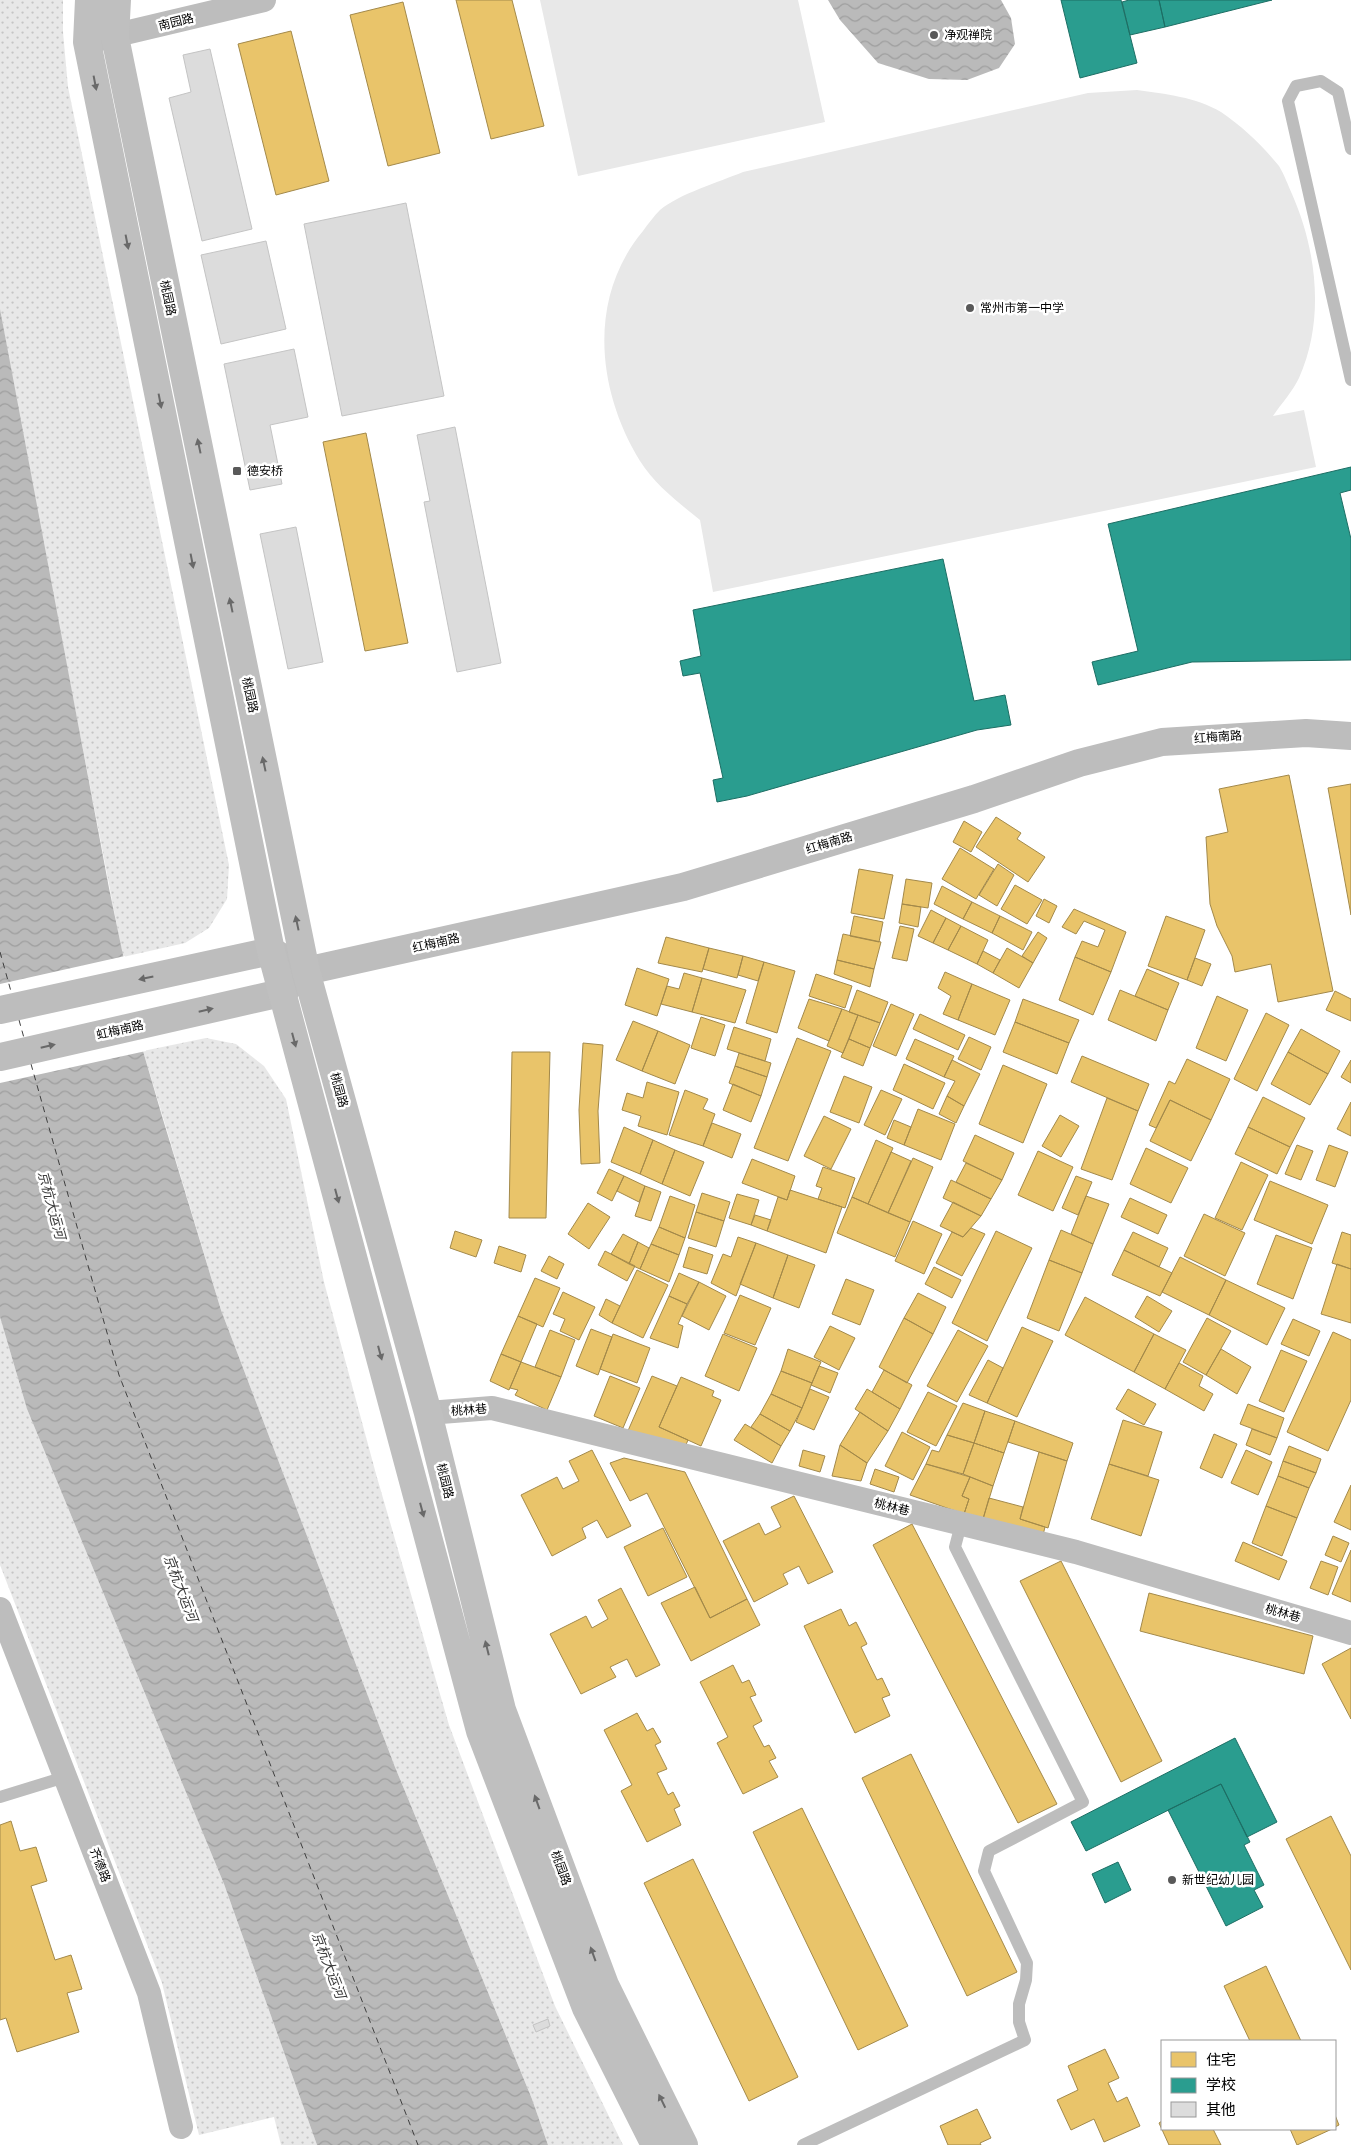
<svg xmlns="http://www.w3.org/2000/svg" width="1351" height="2145" font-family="'DejaVu Sans','Noto Sans SC',sans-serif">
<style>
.park{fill:url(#park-dots)}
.pitch{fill:#e8e8e8}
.water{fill:url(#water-waves)}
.pier{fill:#fff}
.homes{fill:#e9c46a;stroke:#a3894a}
.schools{fill:#2a9d8f;stroke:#1d6e64}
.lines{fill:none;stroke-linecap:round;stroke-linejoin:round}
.ferry{stroke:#3e3e3e;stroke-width:1;stroke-dasharray:6 5;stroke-linecap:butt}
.building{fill:#dcdcdc;stroke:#c4c4c4}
.service{stroke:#bdbdbd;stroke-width:12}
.minor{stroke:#bdbdbd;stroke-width:24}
.tertiary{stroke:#bdbdbd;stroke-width:28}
.secondary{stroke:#bfbfbf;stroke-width:28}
.oneway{fill:#696969}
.oneway2{fill:#686868}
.poi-dot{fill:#595959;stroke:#fff;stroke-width:2}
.labels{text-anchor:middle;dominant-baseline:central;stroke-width:5;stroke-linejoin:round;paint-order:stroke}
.street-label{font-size:12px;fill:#000;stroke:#fff}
.poi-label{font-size:12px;fill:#000;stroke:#fff;text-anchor:start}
.water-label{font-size:14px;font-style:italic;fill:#3e3e3e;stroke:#fff}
</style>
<defs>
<pattern id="park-dots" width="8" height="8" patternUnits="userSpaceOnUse" patternTransform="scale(1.25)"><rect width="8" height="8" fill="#e8e8e8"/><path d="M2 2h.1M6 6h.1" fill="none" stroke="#c5c5c5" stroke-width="1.8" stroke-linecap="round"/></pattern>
<pattern id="water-waves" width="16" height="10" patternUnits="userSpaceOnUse" patternTransform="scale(1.25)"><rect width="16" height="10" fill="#bababa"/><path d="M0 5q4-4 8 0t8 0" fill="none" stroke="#9e9e9e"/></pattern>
</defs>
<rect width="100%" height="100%" fill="#fff"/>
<path class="park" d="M0,0H63V32L68,87L229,865L227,899L209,928L185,943L123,957L24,444L0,309Z
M206,1038L236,1044L264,1066L286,1099L324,1282L376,1474L449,1725L555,2006L623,2145H548L532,2099L395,1767L221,1310L143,1051Z
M0,1317L27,1409L224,1884L317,2145H281L274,2117L199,2135L162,1983L0,1565Z"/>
<path class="pitch" d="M540,0H798L825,122L578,176Z
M1137,90C1165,94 1196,97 1221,112C1243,127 1262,145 1279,166C1284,174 1288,185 1292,194C1317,251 1325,320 1299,378C1293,391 1281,404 1273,416L1304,410L1316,467L713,592L700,520C679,503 655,485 640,461C597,391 587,298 643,231C648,224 654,216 660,210C679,194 719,182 743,172L1088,93Z"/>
<path class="water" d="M828,0H1001L1011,18L1015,44L999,68L967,80L929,79L878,63L840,20Z
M0,309L109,888L143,1051L162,1116L221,1310L395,1767L532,2099L548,2145H317L224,1884L27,1409L0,1317Z"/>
<path class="pier" d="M125,956L146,1051L0,1083V984Z"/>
<path class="homes" d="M456,0H512L544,126L491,139Z
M403,2L440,153L388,166L350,15Z
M291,31L329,181L276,195L238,44Z
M366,433L408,643L365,651L323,442Z
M1289,775L1333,991L1278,1002L1271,964L1235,972L1232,956L1217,926L1210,904L1206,837L1228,832L1219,789Z
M1351,784V915L1328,788Z
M996,817L1021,833L1017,839L1045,857L1028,882L976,847Z
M964,821L982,832L971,852L953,842Z
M960,848L994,869L976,899L942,879Z
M998,864L1014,875L997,906L979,895Z
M859,869L893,875L884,919L851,913Z
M906,879L932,883L928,908L902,904Z
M1015,885L1042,900L1027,924L1001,909Z
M942,886L972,902L963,919L934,904Z
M1044,899L1057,906L1049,923L1036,916Z
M972,902L1000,916L992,933L963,919Z
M902,904L921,907L918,927L899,923Z
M1074,909L1126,932L1111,972L1075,957L1082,941L1098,947L1105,930L1084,921L1076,934L1062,927Z
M931,910L946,918L933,943L918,936Z
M854,916L883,922L879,942L850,936Z
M1000,916L1032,932L1023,950L992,933Z
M1166,916L1205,930L1187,980L1148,966Z
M946,918L961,926L948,950L933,943Z
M900,926L914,929L907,961L892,958Z
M961,926L988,940L977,964L948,950Z
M1038,932L1047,938L1033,963L1022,956Z
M843,934L881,942L874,969L837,960Z
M666,937L709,948L702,972L658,963Z
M709,948L743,956L737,978L703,969Z
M1007,948L1033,963L1019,988L993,973Z
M983,951L1000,960L993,973L977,964Z
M743,956L764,962L758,981L738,975Z
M1075,957L1111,972L1093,1015L1059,1000Z
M1195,958L1211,964L1202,986L1187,980Z
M837,960L874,969L870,987L834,974Z
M764,962L795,971L777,1033L746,1023Z
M637,968L669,979L657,1016L625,1005Z
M1147,969L1179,983L1168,1010L1135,996Z
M945,972L972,984L958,1020L943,1014L951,996L938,988Z
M684,973L702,978L692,1012L661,1004L667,986L679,989Z
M816,974L852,986L845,1008L809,996Z
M702,978L746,990L735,1023L692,1012Z
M972,984L1010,1000L995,1035L958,1020Z
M857,990L888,1002L880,1023L849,1012Z
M1120,990L1168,1010L1156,1041L1108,1020Z
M1335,991L1351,999V1021L1326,1010Z
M1217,996L1248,1010L1226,1061L1196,1048Z
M809,999L842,1009L829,1041L798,1028Z
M1023,999L1079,1020L1069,1043L1015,1022Z
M891,1004L914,1014L896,1056L873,1046Z
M842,1009L858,1015L843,1053L827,1046Z
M1266,1013L1289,1025L1257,1091L1234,1079Z
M920,1014L965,1035L958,1050L913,1029Z
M858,1015L880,1023L870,1048L849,1039Z
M701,1017L725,1025L715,1056L691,1048Z
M633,1021L658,1031L642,1071L616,1060Z
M1015,1022L1069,1043L1057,1074L1003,1052Z
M734,1027L771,1039L765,1061L727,1049Z
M1301,1029L1340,1051L1328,1074L1288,1052Z
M658,1031L690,1045L675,1084L642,1071Z
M969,1037L991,1047L981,1070L958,1059Z
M797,1038L831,1051L788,1161L754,1148Z
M849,1039L870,1048L863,1066L841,1057Z
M915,1039L954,1056L944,1077L906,1059Z
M583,1043L603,1045L598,1111L600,1163L581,1164L579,1110Z
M512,1052H550L546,1218H509Z
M1288,1052L1328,1074L1310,1105L1271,1084Z
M739,1053L771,1063L767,1077L735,1066Z
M1082,1056L1149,1084L1138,1111L1071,1082Z
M1187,1059L1230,1079L1211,1120L1170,1100L1156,1128L1149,1125L1169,1081L1175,1084Z
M952,1060L980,1074L964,1106L947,1096L955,1081L944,1077Z
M1351,1060V1083L1341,1077Z
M904,1064L945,1083L933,1109L893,1090Z
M1003,1065L1047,1084L1023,1143L979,1124Z
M735,1066L767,1077L761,1096L729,1083Z
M844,1076L872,1087L859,1123L830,1112Z
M647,1082L679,1092L667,1135L638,1126L641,1116L622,1110L627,1093L643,1098Z
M733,1084L761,1096L751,1122L723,1110Z
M685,1090L708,1099L703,1109L715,1114L703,1146L669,1135Z
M881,1090L902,1099L885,1135L864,1125Z
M947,1096L964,1106L956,1123L939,1114Z
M1263,1097L1305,1118L1290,1147L1248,1127Z
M1107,1098L1138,1111L1112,1180L1081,1169Z
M1170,1100L1211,1120L1191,1161L1150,1141Z
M1351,1102V1136L1337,1129Z
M918,1109L955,1124L941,1160L904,1145Z
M1060,1115L1079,1126L1061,1157L1042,1146Z
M824,1116L851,1129L831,1169L804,1156Z
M894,1120L911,1127L904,1145L887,1138Z
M712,1123L741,1134L732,1158L703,1146Z
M624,1127L653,1140L640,1174L611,1162Z
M1248,1127L1290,1147L1277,1174L1235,1154Z
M975,1135L1014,1153L1002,1180L963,1161Z
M653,1140L675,1150L662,1184L640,1174Z
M876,1140L893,1148L868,1204L852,1197Z
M1297,1145L1313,1151L1301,1180L1285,1174Z
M1329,1145L1348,1152L1335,1187L1316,1180Z
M1146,1148L1188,1168L1171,1203L1130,1184Z
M675,1150L704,1162L690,1196L662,1184Z
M1038,1151L1073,1167L1053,1211L1018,1195Z
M891,1152L911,1161L888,1213L868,1204Z
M913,1158L933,1167L910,1222L888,1213Z
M752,1159L795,1176L787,1200L742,1183Z
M1241,1162L1268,1175L1242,1230L1215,1218Z
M966,1163L1002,1180L991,1199L956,1182Z
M823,1167L855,1178L845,1208L818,1199L822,1188L816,1186Z
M609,1169L624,1176L612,1201L597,1193Z
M624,1176L645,1186L639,1202L617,1191Z
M1076,1176L1092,1182L1078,1215L1062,1208Z
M951,1180L991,1199L981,1216L943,1198Z
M1270,1181L1328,1205L1312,1244L1254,1220Z
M645,1186L661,1192L651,1221L635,1216Z
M790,1190L842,1207L826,1253L767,1231L778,1197L787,1200Z
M702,1193L730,1202L724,1221L696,1212Z
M737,1194L759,1200L751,1225L729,1218Z
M670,1196L695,1205L685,1238L659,1227Z
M1086,1196L1109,1204L1093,1244L1071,1234Z
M852,1197L910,1222L895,1257L837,1233Z
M1130,1198L1167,1215L1158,1234L1121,1217Z
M953,1202L981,1216L963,1237L940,1226Z
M588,1203L610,1217L589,1249L568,1234Z
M696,1212L724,1221L716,1247L688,1238Z
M1204,1214L1245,1233L1225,1276L1184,1256Z
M755,1215L771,1220L767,1231L751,1225Z
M913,1221L942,1234L924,1274L895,1261Z
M659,1227L685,1238L679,1255L651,1244Z
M971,1228L985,1234L962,1276L936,1263L952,1232L963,1237Z
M1061,1230L1093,1244L1082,1273L1049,1260Z
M455,1231L482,1240L476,1257L450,1248Z
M996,1231L1032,1248L987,1341L952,1323Z
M1133,1232L1168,1248L1159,1267L1124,1250Z
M1342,1232L1351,1235V1269L1332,1263Z
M623,1234L638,1242L629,1264L611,1254Z
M1276,1235L1312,1248L1293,1299L1257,1284Z
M738,1237L756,1243L736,1296L711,1283L723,1254L731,1257Z
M638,1242L649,1248L640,1269L629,1264Z
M756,1243L788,1255L773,1298L740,1284Z
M651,1244L679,1255L669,1282L640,1269Z
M499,1246L526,1255L521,1272L494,1263Z
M689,1247L713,1255L707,1274L683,1267Z
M1124,1250L1172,1273L1160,1296L1112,1275Z
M605,1251L635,1266L627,1281L598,1265Z
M788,1255L815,1265L799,1308L773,1298Z
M549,1256L564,1264L557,1279L541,1271Z
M1180,1257L1226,1280L1209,1315L1162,1292Z
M1049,1260L1082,1273L1059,1331L1027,1318Z
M1337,1264L1351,1269V1323L1321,1314Z
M934,1267L961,1280L952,1298L925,1284Z
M637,1270L668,1285L643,1338L612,1323Z
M679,1273L699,1282L687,1304L669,1296Z
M535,1278L560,1288L543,1327L518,1316Z
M846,1279L874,1290L860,1325L832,1314Z
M1226,1280L1285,1308L1267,1345L1209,1315Z
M699,1282L726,1296L709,1330L682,1316Z
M563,1292L595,1307L579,1340L560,1331L565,1319L553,1314Z
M918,1293L946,1307L933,1334L904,1318Z
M740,1295L771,1308L755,1345L724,1333Z
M669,1296L687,1304L678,1324L683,1326L678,1348L650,1338Z
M1147,1296L1172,1311L1159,1332L1135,1317Z
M1085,1297L1154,1334L1134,1372L1065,1335Z
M606,1299L620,1306L612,1323L599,1315Z
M518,1316L537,1324L521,1362L501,1354Z
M904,1318L933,1334L907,1383L879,1367Z
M1207,1318L1231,1331L1206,1375L1183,1362Z
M1293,1319L1320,1331L1309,1356L1281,1344Z
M830,1326L855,1338L839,1370L814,1357Z
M1022,1327L1053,1341L1017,1417L987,1403Z
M591,1329L612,1337L598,1375L576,1366Z
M550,1330L575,1340L561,1377L535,1367Z
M958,1330L988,1346L957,1402L927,1386Z
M1333,1332L1351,1340V1400L1328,1451L1287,1432Z
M613,1334L650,1348L637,1383L600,1369Z
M723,1334L757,1348L739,1391L705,1376Z
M1154,1334L1186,1350L1165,1389L1134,1372Z
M788,1349L821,1362L812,1383L781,1371Z
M1221,1349L1251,1367L1237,1394L1206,1375Z
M1281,1350L1307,1361L1284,1412L1259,1401Z
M501,1354L521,1362L509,1390L490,1381Z
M988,1360L1003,1368L987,1403L969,1395Z
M521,1362L561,1377L547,1410L515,1395L518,1390L510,1388Z
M1179,1363L1203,1376L1199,1386L1213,1394L1204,1411L1165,1389Z
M819,1366L838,1373L830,1393L811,1385Z
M884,1370L912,1385L900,1409L872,1392Z
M781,1371L812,1383L802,1408L771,1394Z
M610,1376L640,1388L623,1428L594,1416Z
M652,1376L677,1386L659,1427L688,1440L685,1447L627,1433Z
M681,1377L714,1391L712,1396L721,1400L701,1446L659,1427Z
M810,1389L829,1397L814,1430L796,1422Z
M867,1389L900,1409L888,1431L855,1409Z
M1128,1389L1156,1404L1144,1425L1116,1409Z
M928,1392L957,1406L936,1446L907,1432Z
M771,1394L802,1408L790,1431L760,1414Z
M963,1403L985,1411L974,1443L947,1435Z
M1248,1404L1284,1418L1277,1438L1240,1424Z
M985,1411L1015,1421L1004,1453L974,1443Z
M860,1412L888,1431L867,1463L840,1445Z
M760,1414L790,1431L781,1446L751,1427Z
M1123,1420L1162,1432L1148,1476L1109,1464Z
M1015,1421L1073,1443L1067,1461L1008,1442Z
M745,1424L781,1446L772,1463L734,1440Z
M1252,1429L1277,1438L1270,1455L1246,1445Z
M902,1432L930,1447L913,1480L885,1466Z
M1214,1434L1237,1444L1222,1478L1200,1468Z
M947,1435L974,1443L963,1474L926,1464L932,1450L939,1452Z
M974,1443L1004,1453L993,1486L963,1474Z
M840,1445L867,1463L861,1481L832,1476Z
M1289,1446L1321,1459L1316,1473L1283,1461Z
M592,1450L631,1526L607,1538L597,1520L582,1528L586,1538L552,1556L521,1495L557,1477L563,1489L579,1481L569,1461Z
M803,1450L825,1456L820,1472L799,1466Z
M1246,1450L1272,1462L1258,1495L1231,1483Z
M1039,1452L1067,1461L1048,1528L1020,1519Z
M624,1458L685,1472L747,1599L710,1618L647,1493L630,1501L610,1463Z
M1283,1461L1316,1473L1309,1488L1278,1476Z
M926,1464L970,1477L962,1496L969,1499L964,1514L910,1495Z
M1109,1464L1159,1480L1141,1536L1091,1519Z
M875,1469L899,1477L894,1492L870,1484Z
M1278,1476L1309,1488L1297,1518L1266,1506Z
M970,1477L993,1486L983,1519L964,1514L969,1499L962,1496Z
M1351,1485V1530L1334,1522Z
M794,1496L833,1572L808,1584L799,1566L783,1574L788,1584L754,1602L723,1541L759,1523L765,1535L781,1527L771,1507Z
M989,1498L1023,1507L1020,1519L1045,1527L1043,1535L983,1519Z
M1266,1506L1297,1518L1282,1556L1252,1543Z
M912,1524L1057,1804L1018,1823L873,1545Z
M663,1528L687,1577L648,1596L624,1547Z
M1333,1536L1349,1543L1341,1562L1325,1555Z
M1243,1542L1287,1561L1279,1580L1235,1561Z
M1351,1550V1602L1332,1594Z
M1061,1561L1162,1761L1121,1782L1020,1581Z
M1321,1561L1338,1567L1328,1595L1310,1588Z
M695,1587L710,1618L747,1599L760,1625L691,1661L661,1603Z
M621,1588L660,1665L636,1677L627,1659L610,1667L616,1677L581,1694L550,1634L586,1616L592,1628L608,1619L598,1600Z
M1149,1593L1313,1636L1304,1674L1140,1631Z
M841,1609L849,1626L856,1622L867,1644L861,1647L877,1680L882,1678L890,1695L882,1698L890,1716L855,1733L804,1626Z
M1351,1648V1719L1322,1664Z
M733,1665L742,1683L749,1680L756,1695L750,1697L762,1721L753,1726L764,1747L769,1745L776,1758L769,1761L778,1777L743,1794L717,1743L728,1737L700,1682Z
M637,1713L647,1731L653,1728L661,1742L655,1745L667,1769L657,1773L668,1795L673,1792L680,1806L674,1809L681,1825L647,1842L621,1791L632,1785L604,1730Z
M911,1754L1017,1972L967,1996L862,1778Z
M802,1808L908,2026L858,2050L753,1832Z
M1331,1816L1351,1856V1970L1286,1839Z
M11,1821L20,1851L36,1847L47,1881L31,1886L55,1960L71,1955L82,1989L67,1993L79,2032L17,2052L6,2018L0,2020V1825Z
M693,1859L798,2077L749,2101L644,1883Z
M1266,1966L1301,2041H1250L1224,1986Z
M1105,2049L1119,2078L1108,2083L1117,2102L1127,2097L1140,2126L1104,2142L1094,2119L1071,2130L1057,2100L1078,2090L1068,2066Z
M977,2109L991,2138L980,2143L981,2145H948L940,2126Z
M1335,2115L1339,2125L1335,2127Z
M1162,2121V2129H1213L1221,2145H1169L1159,2123Z
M1290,2129H1332L1297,2145Z"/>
<path class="schools" d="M1061,0H1121L1137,63L1080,78Z
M1129,0H1159L1165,27L1130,35L1122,2Z
M1159,0H1272L1165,27Z
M1351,467V490L1340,493L1351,539V660L1192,662L1098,685L1092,662L1138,651L1108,524Z
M943,559L974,701L1005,695L1011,725L977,730L747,796L717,802L713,780L723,778L700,673L683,676L680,661L701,656L693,610Z
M1235,1738L1277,1822L1247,1837L1221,1784L1086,1851L1071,1822Z
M1221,1784L1250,1842L1244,1845L1264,1885L1254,1890L1263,1907L1226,1926L1168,1810Z
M1118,1862L1131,1890L1105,1903L1092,1874Z"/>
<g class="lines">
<path class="ferry" d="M0,952L12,995
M19,1020L24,1038
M31,1064L119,1375L418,2145"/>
</g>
<path class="building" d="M210,49L252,229L202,241L169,98L191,92L183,55Z
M406,203L444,396L342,416L304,224Z
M266,241L286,329L221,344L201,255Z
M294,349L308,417L270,425L282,484L250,490L224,364Z
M455,427L501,663L457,672L424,502L430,501L417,435Z
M296,527L323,662L288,669L260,534Z
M548,2019L550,2026L536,2032L533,2025Z"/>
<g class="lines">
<path class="service" d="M1351,149L1338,92L1321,81L1296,86L1288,101L1351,380
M0,1797L65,1777
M803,2145L1025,2040L1019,2022V2004L1026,1980L1027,1963L984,1871L989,1851L1083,1802L955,1547L961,1524"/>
<path class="minor" d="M87,42L264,0
M428,1413L492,1408L1076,1552L1351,1633
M0,1609L149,1993L181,2127"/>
<path class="tertiary" d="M0,1010L271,951L292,963
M0,1057L281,993L306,971L683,887L974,799L1079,763L1162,742L1306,733L1351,736"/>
<path class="secondary" d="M89,0L87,42L271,951L480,1731L586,2008L655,2145
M117,0L115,37L306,971L428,1413L502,1710L605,1985L684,2145"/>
</g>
<defs><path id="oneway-solid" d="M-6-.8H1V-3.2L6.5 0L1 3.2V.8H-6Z" transform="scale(1.25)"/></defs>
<g class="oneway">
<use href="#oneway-solid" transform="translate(95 83) rotate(79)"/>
<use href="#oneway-solid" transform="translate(127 242) rotate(79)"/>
<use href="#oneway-solid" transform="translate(160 401) rotate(79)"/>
<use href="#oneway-solid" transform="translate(199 446) rotate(-102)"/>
<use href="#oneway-solid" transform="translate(192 561) rotate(79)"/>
<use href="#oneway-solid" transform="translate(231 605) rotate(-102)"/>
<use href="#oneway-solid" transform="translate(264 764) rotate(-102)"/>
<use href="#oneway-solid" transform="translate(297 923) rotate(-102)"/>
<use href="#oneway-solid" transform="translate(294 1040) rotate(75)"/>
<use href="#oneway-solid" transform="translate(337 1196) rotate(75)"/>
<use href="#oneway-solid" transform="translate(380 1353) rotate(75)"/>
<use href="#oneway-solid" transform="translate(422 1510) rotate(75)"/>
<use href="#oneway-solid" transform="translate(487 1648) rotate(-104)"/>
<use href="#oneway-solid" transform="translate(537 1802) rotate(-110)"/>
<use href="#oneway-solid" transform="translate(593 1954) rotate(-110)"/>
<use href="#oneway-solid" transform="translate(662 2101) rotate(-116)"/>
</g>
<g class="oneway2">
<use href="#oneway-solid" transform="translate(146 978) rotate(168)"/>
<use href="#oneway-solid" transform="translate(206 1010) rotate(-13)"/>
<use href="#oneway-solid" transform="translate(48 1046) rotate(-13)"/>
</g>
<g class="poi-dot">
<circle cx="934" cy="35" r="5"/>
<circle cx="970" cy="308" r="5"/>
<rect x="232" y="466" width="10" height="10" rx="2.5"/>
<circle cx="1172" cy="1880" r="5"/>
</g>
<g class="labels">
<g class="street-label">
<text transform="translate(176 22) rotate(-14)">南园路</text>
<text transform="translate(168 298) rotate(78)">桃园路</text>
<text transform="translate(250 695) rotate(78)">桃园路</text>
<text transform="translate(1218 737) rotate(-4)">红梅南路</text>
<text transform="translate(829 843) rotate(-17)">红梅南路</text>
<text transform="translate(436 943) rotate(-13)">红梅南路</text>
<text transform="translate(120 1030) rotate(-13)">虹梅南路</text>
<text transform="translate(339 1090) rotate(75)">桃园路</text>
<text transform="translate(469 1410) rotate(-4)">桃林巷</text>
<text transform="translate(445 1481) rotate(76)">桃园路</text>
<text transform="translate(892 1507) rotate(14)">桃林巷</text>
<text transform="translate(1283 1613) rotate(16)">桃林巷</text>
<text transform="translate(100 1865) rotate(69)">齐德路</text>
<text transform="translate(561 1868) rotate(70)">桃园路</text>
</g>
<g class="poi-label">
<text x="944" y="35">净观禅院</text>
<text x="980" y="308">常州市第一中学</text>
<text x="247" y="471">德安桥</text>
<text x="1182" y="1880">新世纪幼儿园</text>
</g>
<g class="water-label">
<text transform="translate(52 1205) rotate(75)">京杭大运河</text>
<text transform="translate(181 1588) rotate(69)">京杭大运河</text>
<text transform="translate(329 1965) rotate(69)">京杭大运河</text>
</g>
</g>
<rect x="1161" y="2040" width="175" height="90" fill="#ffffff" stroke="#999999"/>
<rect x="1171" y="2052" width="25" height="15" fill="#e9c46a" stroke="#999999"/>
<text x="1206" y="2065" font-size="15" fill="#000000">住宅</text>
<rect x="1171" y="2078" width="25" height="15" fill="#2a9d8f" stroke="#999999"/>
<text x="1206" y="2090" font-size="15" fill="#000000">学校</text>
<rect x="1171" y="2102" width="25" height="15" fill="#dcdcdc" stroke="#999999"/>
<text x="1206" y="2115" font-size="15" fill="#000000">其他</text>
</svg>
